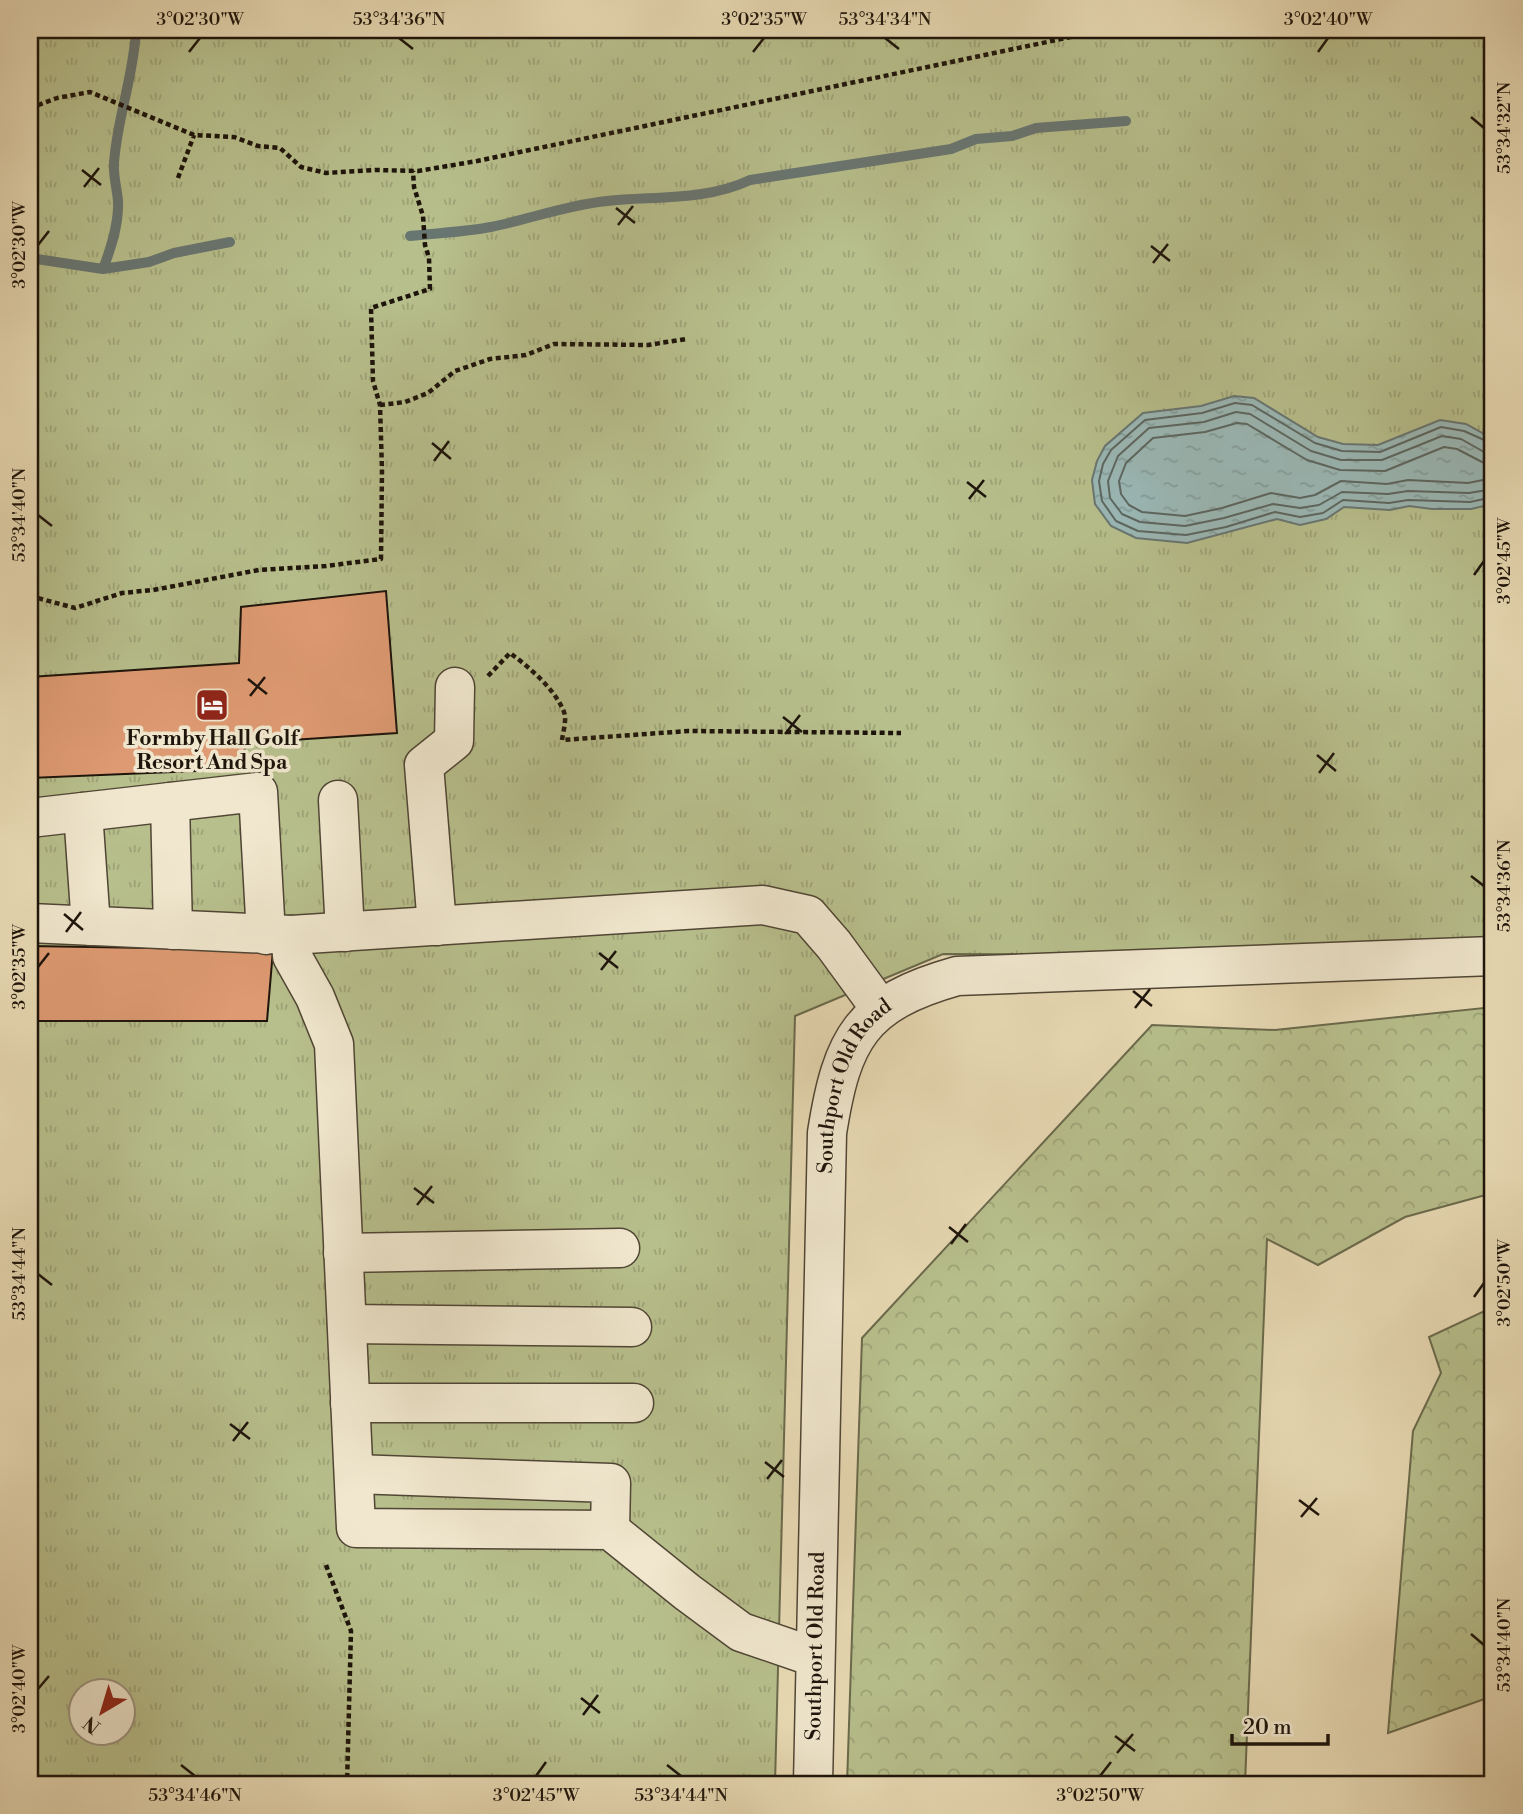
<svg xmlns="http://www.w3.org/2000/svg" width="1523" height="1814" font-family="'Libre Bodoni',serif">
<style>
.grass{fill:url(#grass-tufts);stroke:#6a6a4c;stroke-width:2;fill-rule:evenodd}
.forest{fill:url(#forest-crowns);stroke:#6a6a4c;stroke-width:2}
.water{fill:url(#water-ripples);stroke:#687672;stroke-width:2}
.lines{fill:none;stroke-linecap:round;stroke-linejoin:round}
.shore{stroke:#5c6660;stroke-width:2}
.stream{stroke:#687672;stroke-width:10}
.building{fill:#de9a72;stroke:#1d140b;stroke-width:2}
.minor-casing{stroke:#504635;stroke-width:41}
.path{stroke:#1d140b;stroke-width:4.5;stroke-dasharray:5 3.5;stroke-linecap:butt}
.minor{stroke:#f0e7ce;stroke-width:38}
.ticks{fill:none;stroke:#1d140b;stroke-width:2.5}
.labels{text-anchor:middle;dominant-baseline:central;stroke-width:7;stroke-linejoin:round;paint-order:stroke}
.poi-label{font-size:21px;font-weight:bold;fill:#1d140b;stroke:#f0e7ce}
.street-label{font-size:21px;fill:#1d140b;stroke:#f0e7ce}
.neatline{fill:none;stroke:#1d140b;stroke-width:2.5}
.ticks-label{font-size:18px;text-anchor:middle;fill:#1d140b}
</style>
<defs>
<pattern id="grass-tufts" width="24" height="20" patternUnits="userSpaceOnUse" patternTransform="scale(1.75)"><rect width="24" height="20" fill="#b7bf8c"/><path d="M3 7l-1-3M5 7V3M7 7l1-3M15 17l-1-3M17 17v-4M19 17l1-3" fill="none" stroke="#9da377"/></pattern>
<pattern id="forest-crowns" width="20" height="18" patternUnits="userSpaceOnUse" patternTransform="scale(1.75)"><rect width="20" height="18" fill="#b7bf8c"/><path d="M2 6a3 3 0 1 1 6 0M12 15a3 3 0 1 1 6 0" fill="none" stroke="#9da377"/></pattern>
<pattern id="water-ripples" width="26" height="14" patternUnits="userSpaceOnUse" patternTransform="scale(1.75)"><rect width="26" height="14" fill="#9ab8b6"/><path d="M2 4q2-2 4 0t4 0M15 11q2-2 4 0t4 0" fill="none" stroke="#849d9b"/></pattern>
</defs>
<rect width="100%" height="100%" fill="#e8dab4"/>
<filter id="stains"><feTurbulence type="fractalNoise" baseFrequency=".00286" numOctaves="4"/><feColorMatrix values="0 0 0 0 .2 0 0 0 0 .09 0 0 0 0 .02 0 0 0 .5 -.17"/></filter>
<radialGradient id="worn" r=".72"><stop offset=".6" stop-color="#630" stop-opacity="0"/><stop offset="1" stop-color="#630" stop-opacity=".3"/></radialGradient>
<path class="grass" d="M30,30H1493V955L943,954L795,1016L775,1784H30ZM80,1692H122V1734H80Z"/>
<path class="forest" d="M1493,1007V1193L1405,1217L1318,1265L1267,1239L1245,1784H847L862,1338L1152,1025L1275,1030Z
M1493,1307V1696L1388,1733L1413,1431L1441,1373L1429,1337Z"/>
<path class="water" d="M1234,396L1254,398L1318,437L1343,444L1378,445L1440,420L1466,424L1493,439V504L1471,509H1432L1409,506L1390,510L1344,507L1326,519L1300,525L1277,519L1187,543L1136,538L1111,526L1095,504L1092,480L1097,461L1105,446L1143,413L1201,406Z"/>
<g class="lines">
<path class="shore" d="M1493,444L1464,431L1441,427L1380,452L1342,451L1315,443L1252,405L1235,403L1202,413L1145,420L1111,450L1103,464L1099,481L1102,501L1116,521L1138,531L1186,535L1226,527L1275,512L1300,517L1323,513L1343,500L1389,503L1408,500L1470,502L1493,497
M1493,453L1484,452L1461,439L1442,436L1382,460H1341L1311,451L1250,414L1236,412L1204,422L1149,428L1118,456L1108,481L1110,498L1122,514L1140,522L1185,526L1224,518L1273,504L1300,508L1319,505L1342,492L1388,494L1408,491L1469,493L1493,489
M1493,464L1482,462L1457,449L1444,447L1385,471L1340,470L1307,460L1247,424L1237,423L1205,432L1153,438L1126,463L1119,481L1121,494L1129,505L1142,512L1185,516L1222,508L1271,493L1300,498L1315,495L1341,481L1387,484L1408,480L1468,483L1493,478"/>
<path class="stream" d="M410,236C437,233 464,232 491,227C530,219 567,205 607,201C654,196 706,201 750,180L951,149L976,139L1012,136L1036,128L1126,121
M30,258L103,269L149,262L174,253L230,242
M103,269C111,248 119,224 118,201C117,188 113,176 114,163C117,118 134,75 136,30"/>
</g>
<path class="building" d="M386,591L397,733L245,743L244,769L30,778V677L239,663L241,607Z
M30,946L273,950L267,1021H30Z"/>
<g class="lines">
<defs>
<g id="minor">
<path d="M338,800L345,932"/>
<path d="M170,802L173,930"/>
<path d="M83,812L91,926"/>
<path d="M30,818L258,792L266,935"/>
<path d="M30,923L291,935L763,905L808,915L834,945L880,1008"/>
<path d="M437,926L424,765L454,741L455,687"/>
<path d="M291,935L292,956L315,997L334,1044L356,1528L610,1530L687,1592L741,1632L814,1657"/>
<path d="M343,1253L620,1248"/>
<path d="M347,1324L632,1327"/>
<path d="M350,1403H634"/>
<path d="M354,1474L611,1483L610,1530"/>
<path id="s1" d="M813,1784L827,1133C842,1038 861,1003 957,976L1493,956"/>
</g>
</defs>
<use href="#minor" class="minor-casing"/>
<path class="path" d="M30,108L57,98L90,92L194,135L234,137L258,146L280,148L301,167L326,173L376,170L418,171L477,161L1095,32
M178,178L194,135
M380,405L405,402L428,393L455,371L490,359L526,355L554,344L648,345L686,339
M30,596L75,608L122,593L153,590L259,570L326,566L381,559L382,470L380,405L373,381L371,308L430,289L429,258L425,245L423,216L414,187L413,171
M488,676L510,653C530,668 555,689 564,712C567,720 563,732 562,740L688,731L901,733
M326,1565L351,1631L347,1784"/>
<use href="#minor" class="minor"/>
</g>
<path class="ticks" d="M399,38L413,49M885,38L899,49M189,52L200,38M753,52L764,38M1318,52L1328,38M1471,117L1484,128M82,170L101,185M84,187L99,168M616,208L635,223M618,225L633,206M38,245L49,231M1151,246L1170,261M1153,263L1168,244M432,443L451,459M434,461L449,441M967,482L986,497M969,499L984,480M38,515L52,526M1474,575L1484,561M248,679L267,694M250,696L265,677M783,717L802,732M785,734L800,715M1317,755L1336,771M1319,773L1334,753M1471,876L1484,886M64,914L83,930M66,932L81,912M599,953L618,968M38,967L49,953M601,970L616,951M1133,991L1152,1006M1135,1008L1150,989M414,1188L434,1203M417,1205L432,1186M949,1227L968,1242M951,1244L966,1224M38,1274L52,1285M1474,1297L1484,1283M230,1424L250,1439M233,1441L248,1422M765,1462L784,1477M767,1479L782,1460M1299,1500L1319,1515M1301,1517L1317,1498M1471,1634L1484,1645M38,1689L49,1676M581,1698L600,1713M583,1715L598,1695M1115,1736L1135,1751M1117,1753L1133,1734M181,1765L195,1776M667,1765L681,1776M536,1776L546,1762M1100,1776L1111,1762"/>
<defs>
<symbol id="hotel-square" viewBox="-11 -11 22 22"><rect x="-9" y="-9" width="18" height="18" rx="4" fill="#8f2418" stroke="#f0e7ce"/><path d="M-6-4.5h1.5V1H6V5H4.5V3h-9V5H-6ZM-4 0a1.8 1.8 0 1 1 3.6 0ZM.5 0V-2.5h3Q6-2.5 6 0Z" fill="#fff"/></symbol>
</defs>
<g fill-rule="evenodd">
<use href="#hotel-square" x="193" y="686" width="38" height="38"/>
</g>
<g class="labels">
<g class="poi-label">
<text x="212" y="739">Formby Hall Golf<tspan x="212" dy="24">Resort And Spa</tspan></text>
</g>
<g class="street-label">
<text stroke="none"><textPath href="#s1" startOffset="705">Southport Old Road</textPath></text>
<text stroke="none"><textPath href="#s1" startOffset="138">Southport Old Road</textPath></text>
</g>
</g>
<rect width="1523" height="1814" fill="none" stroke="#e8dab4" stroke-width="77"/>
<g transform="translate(102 1712) rotate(218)"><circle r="33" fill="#f0e7ce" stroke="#9c9380" stroke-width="2"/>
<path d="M0-5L12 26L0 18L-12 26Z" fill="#8f2418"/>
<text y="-10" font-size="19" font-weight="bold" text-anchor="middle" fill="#1d140b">N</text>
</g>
<path d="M1232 1734v10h96v-10" fill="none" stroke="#1d140b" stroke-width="3.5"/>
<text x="1243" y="1734" font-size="21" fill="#1d140b" stroke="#f0e7ce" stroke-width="5" paint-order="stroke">20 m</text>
<rect x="38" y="38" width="1446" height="1738" class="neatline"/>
<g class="ticks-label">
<text x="200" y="25">3°02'30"W</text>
<text x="399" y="25">53°34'36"N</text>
<text x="764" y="25">3°02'35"W</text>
<text x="885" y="25">53°34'34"N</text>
<text x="1328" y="25">3°02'40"W</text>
<text transform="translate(1504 128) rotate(-90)" y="6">53°34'32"N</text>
<text transform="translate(19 245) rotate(-90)" y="6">3°02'30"W</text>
<text transform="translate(19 515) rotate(-90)" y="6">53°34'40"N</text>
<text transform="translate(1504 561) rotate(-90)" y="6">3°02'45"W</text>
<text transform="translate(1504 886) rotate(-90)" y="6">53°34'36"N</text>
<text transform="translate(19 967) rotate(-90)" y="6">3°02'35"W</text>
<text transform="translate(19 1274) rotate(-90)" y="6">53°34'44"N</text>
<text transform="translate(1504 1283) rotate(-90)" y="6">3°02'50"W</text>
<text transform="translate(1504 1645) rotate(-90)" y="6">53°34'40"N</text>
<text transform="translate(19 1689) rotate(-90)" y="6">3°02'40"W</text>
<text x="195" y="1801">53°34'46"N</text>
<text x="536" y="1801">3°02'45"W</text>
<text x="681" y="1801">53°34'44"N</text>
<text x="1100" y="1801">3°02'50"W</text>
</g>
<rect width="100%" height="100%" filter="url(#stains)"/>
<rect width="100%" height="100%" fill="url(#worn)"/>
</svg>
